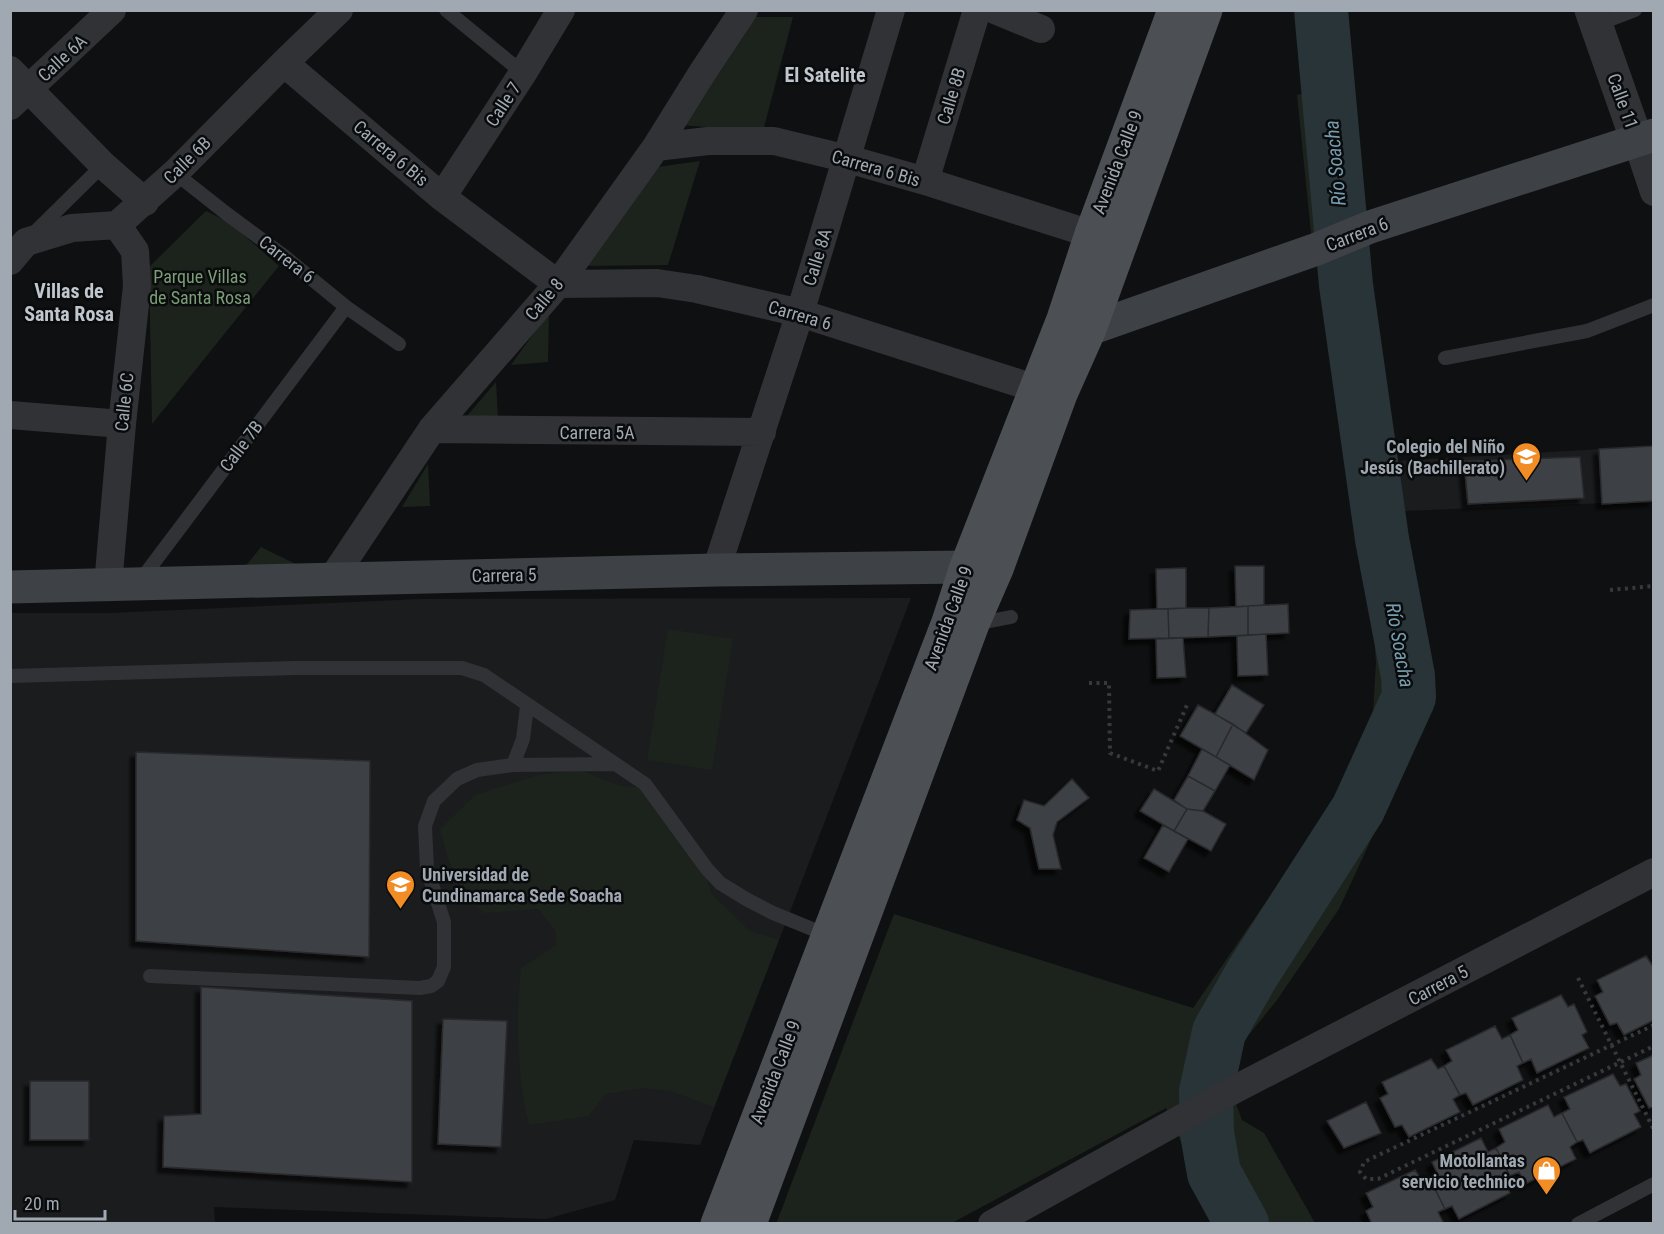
<svg xmlns="http://www.w3.org/2000/svg" width="1664" height="1234" font-family="'Roboto Condensed',sans-serif">
<style>
.built{fill:#1b1c1e}
.green{fill:#1c231c}
.lines{fill:none;stroke-linecap:round;stroke-linejoin:round}
.river{stroke:#293439;stroke-width:54}
.building{fill:#3e4044;stroke:#292a2d;stroke-width:1.5;filter:url(#shadow)}
.path{stroke:#36393d;stroke-width:4;stroke-dasharray:3 4.5;stroke-linecap:butt}
.service{stroke:#303236;stroke-width:14}
.minor{stroke:#303236;stroke-width:28}
.tertiary{stroke:#303236;stroke-width:33}
.secondary{stroke:#3e4146;stroke-width:33}
.primary{stroke:#4c5055;stroke-width:33}
.labels{text-anchor:middle;dominant-baseline:central;stroke-width:5;stroke-linejoin:round;paint-order:stroke}
.street-label{font-size:18px;fill:#a0a9b2;stroke:#0a0b0c}
.park-label{font-size:18px;fill:#7b9d77;stroke:#0a0b0c}
.poi-label{font-size:18px;font-weight:bold;fill:#a0a9b2;stroke:#0a0b0c;text-anchor:end}
.neighbourhood-label{font-size:20px;font-weight:bold;fill:#c1c7ce;stroke:#0a0b0c}
.water-label{font-size:20px;font-style:italic;fill:#769dae;stroke:#0a0b0c}
</style>
<defs>
<filter id="shadow"><feDropShadow dx="-5.5" dy="5.5" stdDeviation="1.5" flood-color="#0009"/></filter>
</defs>
<rect width="100%" height="100%" fill="#0f1011"/>
<path class="built" d="M1653,446V501L1404,511L1396,461Z
M911,598L700,1145L634,1140L615,1200L546,1219L214,1207L215,1223L11,1224V613H110L420,599Z"/>
<path class="green" d="M1304,11H1334L1344,127L1424,634L1425,689L1417,740L1339,909L1277,1000L1239,1047L1231,1090L1242,1120L1264,1133L1315,1223H1217L1166,1108L952,1223L776,1224L894,914L1193,1008L1342,791L1372,730L1376,663L1368,549L1339,326L1311,233L1297,95L1315,91Z
M752,17H793L763,131L678,125Z
M700,161L668,265L582,266L650,168Z
M206,211L230,223L279,266L152,424L149,267Z
M549,312L548,362L511,365Z
M496,382L498,419L466,417Z
M428,464L430,506L402,507Z
M261,547L306,569L240,573Z
M668,629L733,639L712,770L647,760Z
M581,770L620,786L643,787L705,872L711,893L750,931L779,940L714,1107L670,1091L642,1088L606,1094L588,1116L529,1125C517,1074 515,1020 521,968L556,945V931L538,909L484,913C453,884 451,869 440,829L475,795L538,775Z"/>
<g class="lines">
<path class="river" d="M1242,1224L1214,1173L1207,1133L1206,1092L1219,1032L1252,974L1358,809L1409,697L1408,676L1382,539L1346,285L1321,10"/>
</g>
<path class="building" d="M1654,446V501L1602,504L1599,449Z
M1580,457L1584,498L1468,504L1464,461Z
M1235,566H1264V605L1236,607Z
M1186,568V608L1157,609L1156,569Z
M1288,604L1289,633L1248,635V606Z
M1248,606V635L1208,637L1209,608Z
M1186,608H1209L1208,637L1169,638L1168,609Z
M1157,609H1168L1169,638L1129,639L1130,610Z
M1266,634L1268,675L1238,676L1237,636Z
M1183,638L1186,677L1157,678L1156,639Z
M1232,685L1264,705L1246,733L1215,714Z
M1198,705L1233,724L1216,757L1180,736Z
M1233,724L1268,750L1254,780L1216,757Z
M1202,749L1230,765L1215,791L1188,776Z
M136,752L370,761L369,957L136,941Z
M1188,776L1215,791L1203,811L1187,809L1174,800Z
M1072,779L1089,798L1057,822L1053,835L1061,869H1039L1030,828L1017,820L1024,800L1044,806Z
M1154,789L1187,809L1174,831L1140,811Z
M1187,809L1203,811L1226,824L1211,851L1174,831Z
M1163,825L1188,839L1169,872L1144,858Z
M1646,956L1654,968V1020L1624,1035L1617,1023L1610,1025L1595,996L1603,992L1597,980Z
M201,987L412,1001V1182L163,1167L164,1116L201,1114Z
M1561,995L1568,1007L1574,1004L1587,1032L1582,1035L1589,1048L1537,1073L1531,1059L1523,1063L1510,1035L1518,1030L1512,1018Z
M443,1019L507,1021L501,1147L438,1144Z
M1495,1026L1502,1039L1510,1035L1523,1063L1517,1066L1523,1080L1473,1105L1466,1093L1460,1095L1444,1066L1452,1061L1446,1050Z
M1654,1055V1107L1649,1108L1634,1079L1641,1075L1636,1063Z
M1431,1059L1438,1069L1444,1066L1460,1095L1453,1099L1460,1112L1409,1137L1402,1125L1395,1127L1380,1098L1388,1094L1382,1082Z
M1613,1074L1620,1086L1626,1084L1640,1111L1634,1114L1641,1127L1590,1153L1583,1140L1577,1142L1562,1113L1570,1109L1564,1097Z
M30,1081H89V1140H30Z
M1366,1102L1381,1133L1344,1148L1327,1121Z
M1548,1105L1554,1117L1562,1113L1577,1142L1570,1147L1576,1159L1525,1184L1519,1172L1510,1176L1496,1148L1505,1142L1499,1129Z
M1481,1138L1488,1152L1496,1148L1510,1176L1503,1180L1510,1193L1459,1219L1452,1206L1445,1209L1430,1179L1438,1175L1432,1162Z
M1415,1170L1423,1182L1430,1179L1445,1209L1438,1212L1444,1224H1372L1366,1211L1373,1207L1366,1193Z"/>
<g class="lines">
<path class="path" d="M1610,590L1654,586
M1089,683H1109L1110,753L1158,771L1187,705
M1578,978L1654,1130
M1654,1025L1364,1162L1360,1172L1366,1179H1378L1654,1046"/>
<path class="service" d="M446,10L523,73
M1596,25L1635,10
M175,173L227,214L284,256L346,307L399,344
M33,234L103,165
M1445,358L1587,331L1654,305
M140,581L346,307
M975,624L1011,617
M10,676L295,668H462L484,675L645,784L707,869L720,883L746,899L773,913L827,935
M513,765L615,764
M150,976L420,988L431,986L438,981L444,967V922L427,869L425,826L434,801L457,779L477,770L513,765L523,739L527,706
M1578,1224L1654,1184"/>
<path class="minor" d="M995,10L1041,29
M284,63L442,197L558,284L657,283L697,289L800,313L1034,388
M10,70L103,165L145,202
M10,106L112,10
M1637,141L1654,192
M656,147L708,141H774L848,159L925,181L1091,234
M925,181L977,10
M442,197L523,73L561,10
M10,261L26,242L72,228L117,225L175,173L284,63L339,10
M10,415L122,424
M432,429L762,432
M716,570L800,313L891,10
M332,579L432,429L558,284L656,147L704,70L744,10
M108,585L122,424L137,286L135,251L117,225
M992,1224L1222,1096L1654,872"/>
<path class="tertiary" d="M1591,10L1637,141"/>
<path class="secondary" d="M1067,320L1090,329L1317,249L1370,227L1654,135
M10,587L716,570L966,567L992,568"/>
<path class="primary" d="M717,1224L948,622L966,567L1063,319L1091,234L1174,10
M750,1224L973,624L997,569L1061,394L1090,329L1206,10"/>
</g>
<defs>
<symbol id="school-pin" viewBox="-11 -11 22 30"><path d="M0 17L-7.5 6A9.5 9.5 0 1 1 7.5 6Z" fill="#f28d26" stroke="#0a0b0c"/><path d="M0-5L7-2L0 1L-7-2ZM-4 1L0 2.5L4 1V4Q0 6-4 4Z" fill="#fff"/></symbol>
<symbol id="university-pin" viewBox="-11 -11 22 30"><path d="M0 17L-7.5 6A9.5 9.5 0 1 1 7.5 6Z" fill="#f28d26" stroke="#0a0b0c"/><path d="M0-5L7-2L0 1L-7-2ZM-4 1L0 2.5L4 1V4Q0 6-4 4Z" fill="#fff"/></symbol>
<symbol id="shop-pin" viewBox="-11 -11 22 30"><path d="M0 17L-7.5 6A9.5 9.5 0 1 1 7.5 6Z" fill="#f28d26" stroke="#0a0b0c"/><path d="M-5-2.5h2.3a2.7 3.5 0 0 1 5.4 0H5L5.5 6h-11ZM-1.5-2.5h3a1.5 2.3 0 0 0-3 0Z" fill="#fff"/></symbol>
</defs>
<g fill-rule="evenodd">
<use href="#school-pin" x="1510" y="440" width="33" height="45"/>
<use href="#university-pin" x="384" y="868" width="33" height="45"/>
<use href="#shop-pin" x="1530" y="1154" width="33" height="45"/>
</g>
<g class="labels">
<g class="street-label">
<text transform="translate(62 58) rotate(-43)">Calle 6A</text>
<text transform="translate(951 96) rotate(-73)">Calle 8B</text>
<text transform="translate(1623 101) rotate(70)">Calle 11</text>
<text transform="translate(503 104) rotate(-57)">Calle 7</text>
<text transform="translate(391 153) rotate(40)">Carrera 6 Bis</text>
<text transform="translate(187 160) rotate(-45)">Calle 6B</text>
<text transform="translate(1117 162) rotate(-69)">Avenida Calle 9</text>
<text transform="translate(876 168) rotate(16)">Carrera 6 Bis</text>
<text transform="translate(1357 234) rotate(-21)">Carrera 6</text>
<text transform="translate(817 257) rotate(-73)">Calle 8A</text>
<text transform="translate(287 259) rotate(38)">Carrera 6</text>
<text transform="translate(544 299) rotate(-50)">Calle 8</text>
<text transform="translate(800 315) rotate(16)">Carrera 6</text>
<text transform="translate(124 402) rotate(-84)">Calle 6C</text>
<text x="597" y="432">Carrera 5A</text>
<text transform="translate(241 446) rotate(-53)">Calle 7B</text>
<text transform="translate(504 575) rotate(-1)">Carrera 5</text>
<text transform="translate(948 618) rotate(-70)">Avenida Calle 9</text>
<text transform="translate(1438 985) rotate(-28)">Carrera 5</text>
<text transform="translate(775 1072) rotate(-69)">Avenida Calle 9</text>
</g>
<g class="park-label">
<text x="200" y="276">Parque Villas<tspan x="200" dy="21">de Santa Rosa</tspan></text>
</g>
<g class="poi-label">
<text x="1505" y="446">Colegio del Niño<tspan x="1505" dy="21">Jesús (Bachillerato)</tspan></text>
<text x="422" y="874" text-anchor="start">Universidad de<tspan x="422" dy="21">Cundinamarca Sede Soacha</tspan></text>
<text x="1525" y="1160">Motollantas<tspan x="1525" dy="21">servicio technico</tspan></text>
</g>
<g class="neighbourhood-label">
<text x="825" y="75">El Satelite</text>
<text x="69" y="291">Villas de<tspan x="69" dy="23">Santa Rosa</tspan></text>
</g>
<g class="water-label">
<text transform="translate(1335 163) rotate(-95)">Río Soacha</text>
<text transform="translate(1400 645) rotate(80)">Río Soacha</text>
</g>
</g>
<rect width="1664" height="1234" fill="none" stroke="#a0a9b2" stroke-width="24"/>
<path d="M15 1210v9h90v-9" fill="none" stroke="#a0a9b2" stroke-width="3"/>
<text x="24" y="1210" font-size="18" fill="#a0a9b2" stroke="#0a0b0c" stroke-width="4.5" paint-order="stroke">20 m</text>
</svg>
